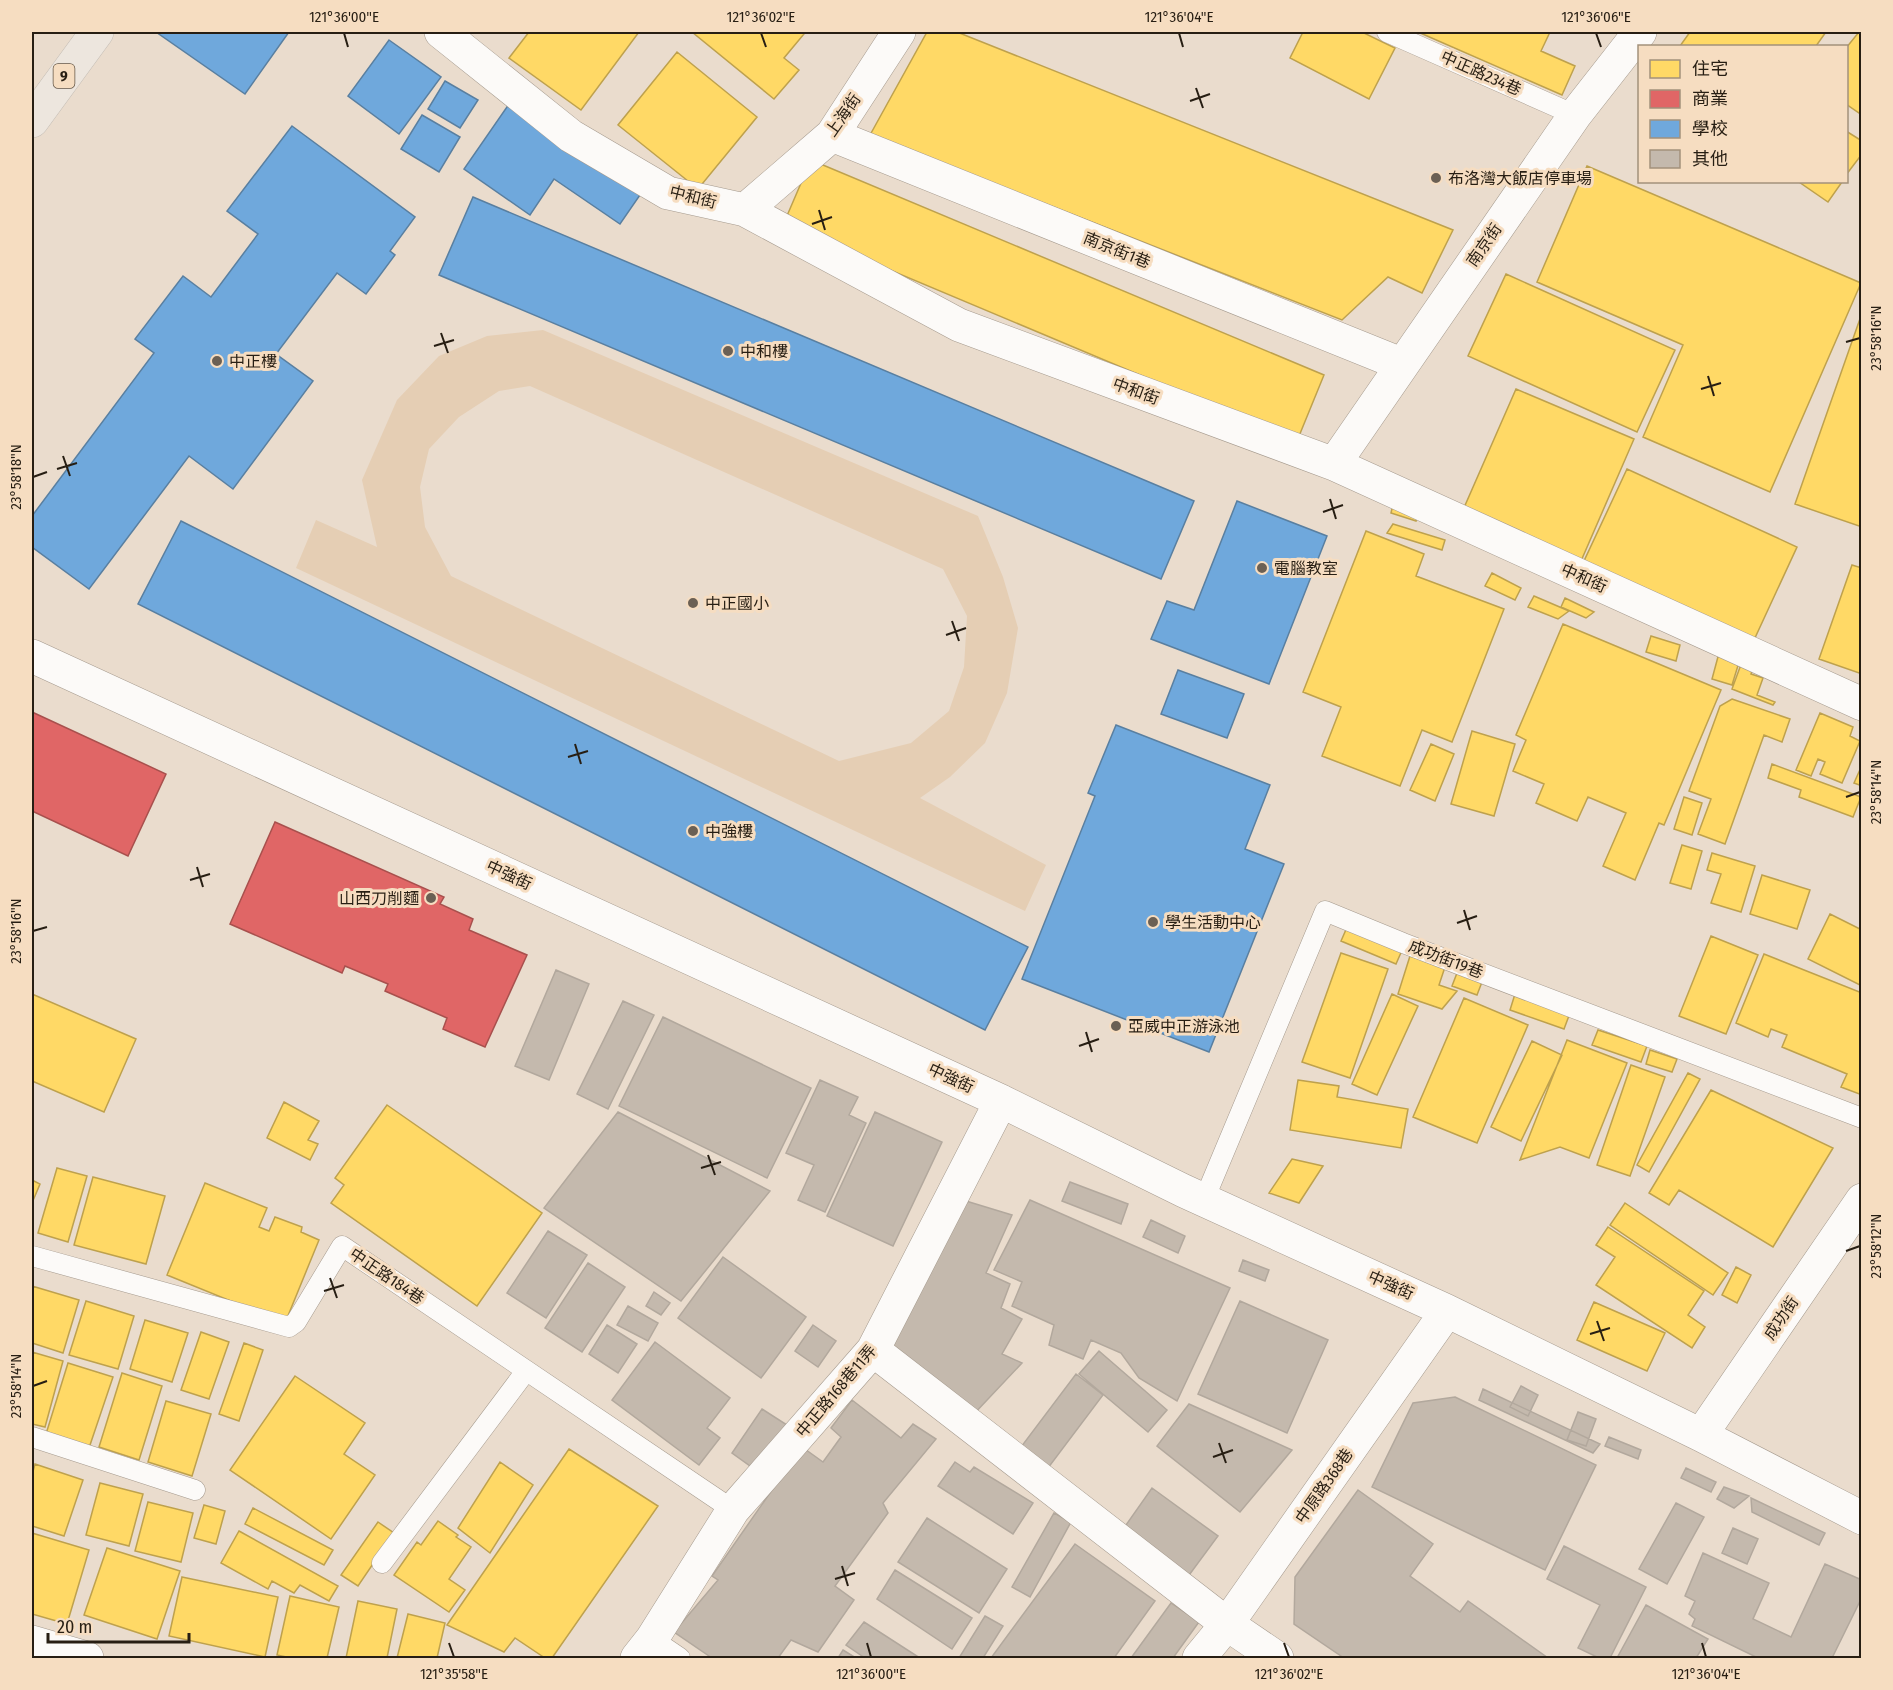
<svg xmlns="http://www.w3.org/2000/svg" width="1893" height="1690" font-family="'Fira Sans Condensed','Noto Sans TC',sans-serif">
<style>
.green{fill:#e5ceb4;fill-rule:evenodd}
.homes{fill:#ffd966;stroke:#bea14d;stroke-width:1.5}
.shops{fill:#e06666;stroke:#a8504d;stroke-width:1.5}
.schools{fill:#6fa8dc;stroke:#597fa0;stroke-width:1.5}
.building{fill:#c4b9ad;stroke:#b2a89d;stroke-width:1.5}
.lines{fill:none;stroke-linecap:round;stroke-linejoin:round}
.service-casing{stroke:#a59a8e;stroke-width:21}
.minor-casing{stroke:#a59a8e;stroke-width:34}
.primary-casing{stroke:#c4bdb5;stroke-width:34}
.service{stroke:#fcfaf8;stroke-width:20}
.minor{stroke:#fcfaf8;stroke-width:33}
.primary{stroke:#ede6de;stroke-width:33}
.ticks{fill:none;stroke:#271e13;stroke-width:2}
.poi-dot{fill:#6b6054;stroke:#f6ddc1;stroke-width:2}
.labels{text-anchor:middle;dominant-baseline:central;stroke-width:6;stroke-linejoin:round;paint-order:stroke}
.shield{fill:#f6ddc1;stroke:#655747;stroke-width:1.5}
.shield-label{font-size:15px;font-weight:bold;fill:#271e13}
.street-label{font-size:16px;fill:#271e13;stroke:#f6ddc1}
.poi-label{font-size:16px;fill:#271e13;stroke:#f6ddc1;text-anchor:start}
.neatline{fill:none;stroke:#271e13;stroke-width:2}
.ticks-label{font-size:15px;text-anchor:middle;fill:#271e13}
</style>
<rect width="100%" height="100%" fill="#eadccd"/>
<path class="green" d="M543,330L978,516L1003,577L1018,628L1007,693L985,743L950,777L920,798L1046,865L1025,911L296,568L316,520L377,547L362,480L397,400L439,356L487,336ZM530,386L943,569L967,616L964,667L949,711L911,743L839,761L451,576L425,527L420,487L429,449L459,417L499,391Z"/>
<path class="homes" d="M529,32H639L581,110L509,58Z
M692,32H801L804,34L784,58L799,70L774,99Z
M927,32H957L1453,230L1422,293L1388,277L1342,320L870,135Z
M1303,32H1362L1395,48L1369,99L1290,58Z
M1418,32H1550L1541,51L1575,66L1562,95Z
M1690,32H1826L1816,46H1680Z
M1859,32H1862V115L1846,104V48Z
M677,52L757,117L698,189L618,125Z
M1846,131L1862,141V154L1846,175Z
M811,160L1324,375L1297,441L783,225Z
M1587,166L1861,283L1770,492L1643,437L1683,345L1537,282Z
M1799,182H1842L1828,202Z
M1506,274L1675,350L1637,432L1468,356Z
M1862,313V527L1795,504Z
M1516,389L1634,439L1581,561L1463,510Z
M1627,469L1797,547L1754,640L1584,561Z
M1394,500L1420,508L1416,521L1391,513Z
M1393,524L1445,540L1442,550L1387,533Z
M1366,531L1424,554L1416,576L1504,609L1452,742L1422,730L1400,786L1322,756L1341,707L1303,692Z
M1852,565L1862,568V674L1819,659Z
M1492,573L1521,588L1515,600L1485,586Z
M1534,596L1569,611L1558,619L1528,607Z
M1565,598L1594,612L1586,618L1561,607Z
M1563,624L1721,690L1664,825L1659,823L1635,880L1603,866L1626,813L1588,797L1577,821L1536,803L1544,784L1513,771L1526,740L1516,735Z
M1651,636L1680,645L1676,661L1646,652Z
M1719,653L1740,659L1732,685L1712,679Z
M1743,659L1755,663L1751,674L1763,678L1757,695L1775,702L1773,705L1732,689Z
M1732,699L1790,719L1782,742L1764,735L1725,844L1698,834L1711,799L1689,791L1720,706Z
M1820,713L1853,727L1850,736L1860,741L1842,783L1820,774L1825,762L1818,759L1811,776L1796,770Z
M1472,731L1515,744L1494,816L1451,804Z
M1431,744L1454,754L1435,801L1410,790Z
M1772,764L1861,797L1853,817L1799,797L1801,790L1768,778Z
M1862,765V786L1854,783Z
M1684,797L1702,803L1692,835L1674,829Z
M1682,845L1702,851L1691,889L1670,883Z
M1712,853L1755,866L1741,912L1711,903L1721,874L1707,870Z
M1762,875L1810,890L1797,929L1750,914Z
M1830,914L1862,930V986L1808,959Z
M1348,925L1403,948L1396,964L1341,941Z
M1711,936L1758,955L1726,1034L1679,1016Z
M1341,953L1388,969L1350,1078L1302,1062Z
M1764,954L1862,993V1095L1841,1087L1847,1074L1782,1047L1787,1035L1771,1029L1768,1037L1736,1023Z
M1410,956L1445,967L1439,985L1457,991L1442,1009L1398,994Z
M1457,973L1482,982L1477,995L1452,986Z
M32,994L136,1039L104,1112L32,1081Z
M1392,994L1418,1006L1377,1095L1352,1084Z
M1515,994L1570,1013L1564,1029L1510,1010Z
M1464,998L1528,1025L1477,1143L1413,1117Z
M1598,1030L1647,1046L1641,1062L1592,1045Z
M1567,1040L1627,1063L1589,1158L1560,1147L1520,1160Z
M1532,1041L1562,1055L1521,1141L1491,1127Z
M1650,1050L1677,1059L1672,1072L1646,1064Z
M1631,1065L1665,1077L1630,1176L1597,1165Z
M1688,1073L1700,1079L1649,1172L1637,1165Z
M1298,1080L1339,1086L1337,1097L1408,1109L1401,1148L1290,1130Z
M1711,1090L1833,1148L1773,1247L1679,1190L1669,1205L1649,1193Z
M284,1102L319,1121L308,1140L318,1144L310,1160L267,1138Z
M387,1105L542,1213L477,1306L331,1203L344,1185L335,1178Z
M1292,1159L1323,1166L1299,1203L1269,1193Z
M57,1168L87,1176L68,1242L38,1233Z
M93,1177L165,1196L146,1264L74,1245Z
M32,1180L40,1184L32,1203Z
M205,1183L267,1208L259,1227L269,1231L275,1217L302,1227L301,1232L319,1240L285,1323L167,1275Z
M1625,1203L1728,1273L1713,1295L1610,1225Z
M1608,1227L1704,1291L1688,1315L1705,1327L1692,1348L1596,1285L1615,1257L1596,1245Z
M1736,1267L1751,1275L1737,1303L1722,1295Z
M32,1286L79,1300L63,1353L32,1343Z
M86,1301L134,1316L118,1369L69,1355Z
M1594,1302L1665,1333L1647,1371L1577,1340Z
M145,1320L188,1333L172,1382L130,1369Z
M201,1332L229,1342L209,1399L181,1390Z
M244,1343L263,1350L239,1421L219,1414Z
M32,1352L63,1361L45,1427L32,1424Z
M68,1363L113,1377L89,1448L46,1434Z
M122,1373L162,1386L139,1460L99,1447Z
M295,1376L365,1423L344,1454L375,1475L331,1539L230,1470Z
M166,1401L211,1414L192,1476L148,1462Z
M569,1449L658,1506L552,1658H545L515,1638L504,1652L447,1625Z
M500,1462L533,1485L490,1553L458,1528Z
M35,1464L83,1480L64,1536L32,1526V1475Z
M100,1483L143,1494L129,1546L86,1535Z
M148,1502L193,1513L181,1562L135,1551Z
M204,1505L225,1511L216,1544L194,1538Z
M253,1508L333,1550L324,1565L245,1524Z
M438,1521L458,1535L456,1537L471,1547L449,1579L465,1590L449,1612L394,1575L417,1542L421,1545Z
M378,1522L394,1533L358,1586L341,1575Z
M239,1531L338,1586L329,1601L300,1585L294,1593L272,1581L268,1589L221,1563Z
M32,1533L89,1550L67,1624L32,1614Z
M107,1548L180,1571L157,1639L84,1615Z
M182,1577L278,1597L265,1657L169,1636Z
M290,1596L339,1607L327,1658H291L277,1655Z
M358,1601L397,1609L387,1658H346Z
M408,1614L445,1623L437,1658H397Z"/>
<path class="shops" d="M32,712L166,774L128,856L32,811Z
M275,822L444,897L440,904L473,919L469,930L527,955L485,1047L443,1029L447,1018L385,991L388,984L345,966L342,973L230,924Z"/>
<path class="schools" d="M156,32H289L245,94Z
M389,40L441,77L399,134L348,96Z
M445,81L478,100L460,128L428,109Z
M509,104L640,195L620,224L554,179L530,215L464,169Z
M422,115L460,137L439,172L401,149Z
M292,126L415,217L390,251L395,255L366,294L337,273L276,354L313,381L233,489L189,456L89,589L32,547V516L154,353L135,339L183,276L211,297L258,234L227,211Z
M473,197L1194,501L1161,579L439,275Z
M1237,501L1327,536L1269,684L1151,639L1167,601L1194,610Z
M181,521L1028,947L985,1030L138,604Z
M1178,670L1244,694L1227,738L1161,714Z
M1116,725L1270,785L1245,849L1284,864L1209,1052L1022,979L1095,796L1088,793Z"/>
<path class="building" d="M556,970L589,984L549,1080L515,1066Z
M623,1001L654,1015L608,1109L577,1094Z
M663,1017L811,1088L767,1178L619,1106Z
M820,1080L858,1097L849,1115L866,1123L825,1212L798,1200L814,1165L786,1153Z
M618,1112L770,1191L681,1301L544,1208Z
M875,1112L942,1142L893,1246L827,1216Z
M1070,1182L1128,1204L1121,1224L1062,1201Z
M1030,1200L1230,1288L1177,1401L1139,1378L1121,1353L1091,1340L1083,1359L1049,1345L1054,1325L1012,1306L1022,1282L994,1270Z
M966,1201L1012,1215L986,1273L1010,1284L1001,1308L1022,1319L1002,1354L1022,1363L972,1416L883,1345Z
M1151,1220L1185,1236L1178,1253L1143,1237Z
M548,1231L587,1255L546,1318L507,1293Z
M723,1257L806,1317L761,1378L678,1318Z
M1243,1260L1269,1270L1265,1281L1239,1271Z
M588,1263L625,1287L582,1352L545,1328Z
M654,1292L670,1303L661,1315L646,1306Z
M1240,1301L1328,1340L1287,1433L1198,1394Z
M628,1306L658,1323L648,1341L617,1325Z
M607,1325L637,1344L618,1373L589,1354Z
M813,1325L836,1341L818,1367L795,1351Z
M655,1342L730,1398L707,1428L720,1438L699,1465L612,1400Z
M1099,1351L1167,1410L1148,1432L1079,1374Z
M1076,1374L1103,1395L1048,1468L1021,1447Z
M1521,1386L1538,1395L1528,1416L1510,1407Z
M1483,1389L1600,1444L1593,1453L1479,1400Z
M1455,1397L1596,1465L1545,1570L1372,1487L1413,1403Z
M852,1400L901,1438L913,1424L936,1439L883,1503L888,1513L835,1586L854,1600L818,1652L791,1640L778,1658H712L674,1632L718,1580L712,1576L802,1447L823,1462L841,1437L831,1428Z
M1189,1404L1292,1450L1240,1512L1157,1446Z
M762,1409L787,1425L757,1471L732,1453Z
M1578,1412L1596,1419L1586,1446L1567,1440Z
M1609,1437L1641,1450L1638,1459L1605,1446Z
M955,1462L970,1472L974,1467L1033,1503L1013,1534L938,1486Z
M1686,1468L1716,1482L1711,1492L1681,1478Z
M1724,1487L1749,1496L1734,1508L1717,1499Z
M1152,1488L1218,1536L1184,1582L1119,1535Z
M1358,1490L1433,1544L1410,1576L1460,1612L1468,1601L1548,1658H1344L1294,1624L1295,1577Z
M1751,1498L1825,1533L1819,1545L1752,1512Z
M1676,1503L1704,1517L1667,1584L1639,1569Z
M1054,1513L1071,1522L1030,1597L1012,1587Z
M927,1518L1007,1569L979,1613L898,1562Z
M1733,1528L1758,1539L1747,1564L1722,1553Z
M1075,1544L1155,1601L1114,1658H991Z
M1564,1546L1646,1587L1610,1658H1599L1578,1648L1600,1605L1547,1579Z
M1703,1553L1769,1583L1753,1619L1791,1637L1825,1564L1862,1580V1597L1832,1658H1758L1692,1626L1695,1619L1689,1614L1695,1601L1685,1596Z
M895,1570L972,1618L952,1649L877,1599Z
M1171,1603L1199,1622L1173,1658H1131Z
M1646,1605L1708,1639L1696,1658H1617Z
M985,1616L1003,1626L983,1658H959Z
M864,1622L920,1658H865L846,1645Z
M843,1650L856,1658H838Z"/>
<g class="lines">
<defs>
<path id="service" d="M1387,32L1575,115
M1204,1200L1325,911L1403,943L1862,1118
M32,1256L289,1327L296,1322L342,1246L733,1510
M32,1437L195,1490
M382,1563L526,1371
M652,1639L680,1658"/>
<path id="minor" d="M441,32L571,136L668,193L745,210L959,325L1334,464L1862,704
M832,135L1401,364
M745,210L832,135L899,32
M1334,464L1575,115L1640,32
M32,656L1001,1101L1184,1191L1447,1311L1701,1435L1862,1518
M873,1350L1227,1624L1277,1658
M1701,1435L1862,1200
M32,1642L87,1658
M637,1658L652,1639L733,1510L873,1350L1001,1101
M1199,1658L1227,1624L1447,1311"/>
<path id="primary" d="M32,121L97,32"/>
</defs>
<use href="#service" class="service-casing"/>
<use href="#minor" class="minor-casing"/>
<use href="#primary" class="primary-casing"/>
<use href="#service" class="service"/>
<use href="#minor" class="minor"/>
<use href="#primary" class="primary"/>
</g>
<path class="ticks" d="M344,33L348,47M761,33L766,47M1179,33L1183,47M1596,33L1601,47M1196,88L1203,108M1190,101L1210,94M819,210L825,230M812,224L832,217M441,333L448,353M1846,342L1860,338M434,346L454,340M1708,376L1714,396M1701,389L1721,383M63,456L70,476M57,469L77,463M33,477L47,472M1330,499L1336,519M1323,512L1343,505M952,621L959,641M946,635L966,628M575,744L581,764M568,757L588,751M1846,797L1860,792M197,867L203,887M190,880L210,874M1464,910L1470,930M1457,923L1477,916M33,931L47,927M1086,1032L1092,1052M1079,1046L1099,1039M708,1155L715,1175M701,1168L721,1162M1846,1251L1860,1246M330,1278L337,1298M324,1291L344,1285M1597,1321L1604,1341M1590,1334L1610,1328M33,1386L47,1381M1219,1443L1226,1463M1213,1457L1233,1450M842,1566L848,1586M835,1579L855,1573M449,1643L454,1657M867,1643L871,1657M1284,1643L1289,1657M1702,1643L1706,1657"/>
<g class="poi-dot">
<circle cx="1436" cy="178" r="6"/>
<circle cx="728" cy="351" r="6"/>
<circle cx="217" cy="361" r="6"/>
<circle cx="1262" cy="568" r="6"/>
<circle cx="693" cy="603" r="6"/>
<circle cx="693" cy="831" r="6"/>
<circle cx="431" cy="898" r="6"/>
<circle cx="1153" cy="922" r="6"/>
<circle cx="1116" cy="1026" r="6"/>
</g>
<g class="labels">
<rect class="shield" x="53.5" y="64" width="21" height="24" rx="4.5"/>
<g class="shield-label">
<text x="64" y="76">9</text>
</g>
<g class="street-label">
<text transform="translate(1481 73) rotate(24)">中正路234巷</text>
<text transform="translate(843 115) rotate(-55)">上海街</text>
<text transform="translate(693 197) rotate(14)">中和街</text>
<text transform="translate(1484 245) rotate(-55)">南京街</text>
<text transform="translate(1117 250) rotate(22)">南京街1巷</text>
<text transform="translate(1136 391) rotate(20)">中和街</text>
<text transform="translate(1584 578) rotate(24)">中和街</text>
<text transform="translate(509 875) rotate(25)">中強街</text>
<text transform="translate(1446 959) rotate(21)">成功街19巷</text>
<text transform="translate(951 1078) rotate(25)">中強街</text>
<text transform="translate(387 1276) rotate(34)">中正路184巷</text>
<text transform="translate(1391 1285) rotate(24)">中強街</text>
<text transform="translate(1781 1318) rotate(-56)">成功街</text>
<text transform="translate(836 1391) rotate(-50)">中正路168巷11弄</text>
<text transform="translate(1324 1486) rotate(-55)">中原路368巷</text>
</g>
<g class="poi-label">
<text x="1448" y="178">布洛灣大飯店停車場</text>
<text x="740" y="351">中和樓</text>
<text x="229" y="361">中正樓</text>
<text x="1274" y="568">電腦教室</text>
<text x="705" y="603">中正國小</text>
<text x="705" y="831">中強樓</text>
<text x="419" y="898" text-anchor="end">山西刀削麵</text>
<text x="1165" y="922">學生活動中心</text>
<text x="1128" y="1026">亞威中正游泳池</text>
</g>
</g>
<rect width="1893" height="1690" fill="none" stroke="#f6ddc1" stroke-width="66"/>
<rect x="1638" y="45" width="210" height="138" fill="#f6ddc1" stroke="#a3917b" stroke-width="1.5"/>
<rect x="1650" y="60" width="30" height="18" fill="#ffd966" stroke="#a3917b" stroke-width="1.5"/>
<text x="1692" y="75" font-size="18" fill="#271e13">住宅</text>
<rect x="1650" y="90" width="30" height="18" fill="#e06666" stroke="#a3917b" stroke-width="1.5"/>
<text x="1692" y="105" font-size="18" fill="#271e13">商業</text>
<rect x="1650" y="120" width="30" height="18" fill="#6fa8dc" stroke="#a3917b" stroke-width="1.5"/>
<text x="1692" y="135" font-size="18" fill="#271e13">學校</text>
<rect x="1650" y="150" width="30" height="18" fill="#c4b9ad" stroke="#a3917b" stroke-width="1.5"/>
<text x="1692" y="165" font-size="18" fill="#271e13">其他</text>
<path d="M48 1633v9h141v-9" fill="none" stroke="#271e13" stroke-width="3"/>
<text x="57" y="1633" font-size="18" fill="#271e13" stroke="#f6ddc1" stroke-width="4.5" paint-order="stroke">20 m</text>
<rect x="33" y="33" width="1827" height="1624" class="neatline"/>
<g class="ticks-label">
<text x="344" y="22">121°36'00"E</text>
<text x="761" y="22">121°36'02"E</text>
<text x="1179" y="22">121°36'04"E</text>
<text x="1596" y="22">121°36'06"E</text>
<text transform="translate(1876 338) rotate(-90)" y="5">23°58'16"N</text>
<text transform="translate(16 477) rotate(-90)" y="5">23°58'18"N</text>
<text transform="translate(1876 792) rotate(-90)" y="5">23°58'14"N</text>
<text transform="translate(16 931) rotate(-90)" y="5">23°58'16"N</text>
<text transform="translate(1876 1246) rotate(-90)" y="5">23°58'12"N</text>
<text transform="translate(16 1386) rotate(-90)" y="5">23°58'14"N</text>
<text x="454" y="1679">121°35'58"E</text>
<text x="871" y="1679">121°36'00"E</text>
<text x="1289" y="1679">121°36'02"E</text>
<text x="1706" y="1679">121°36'04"E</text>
</g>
</svg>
